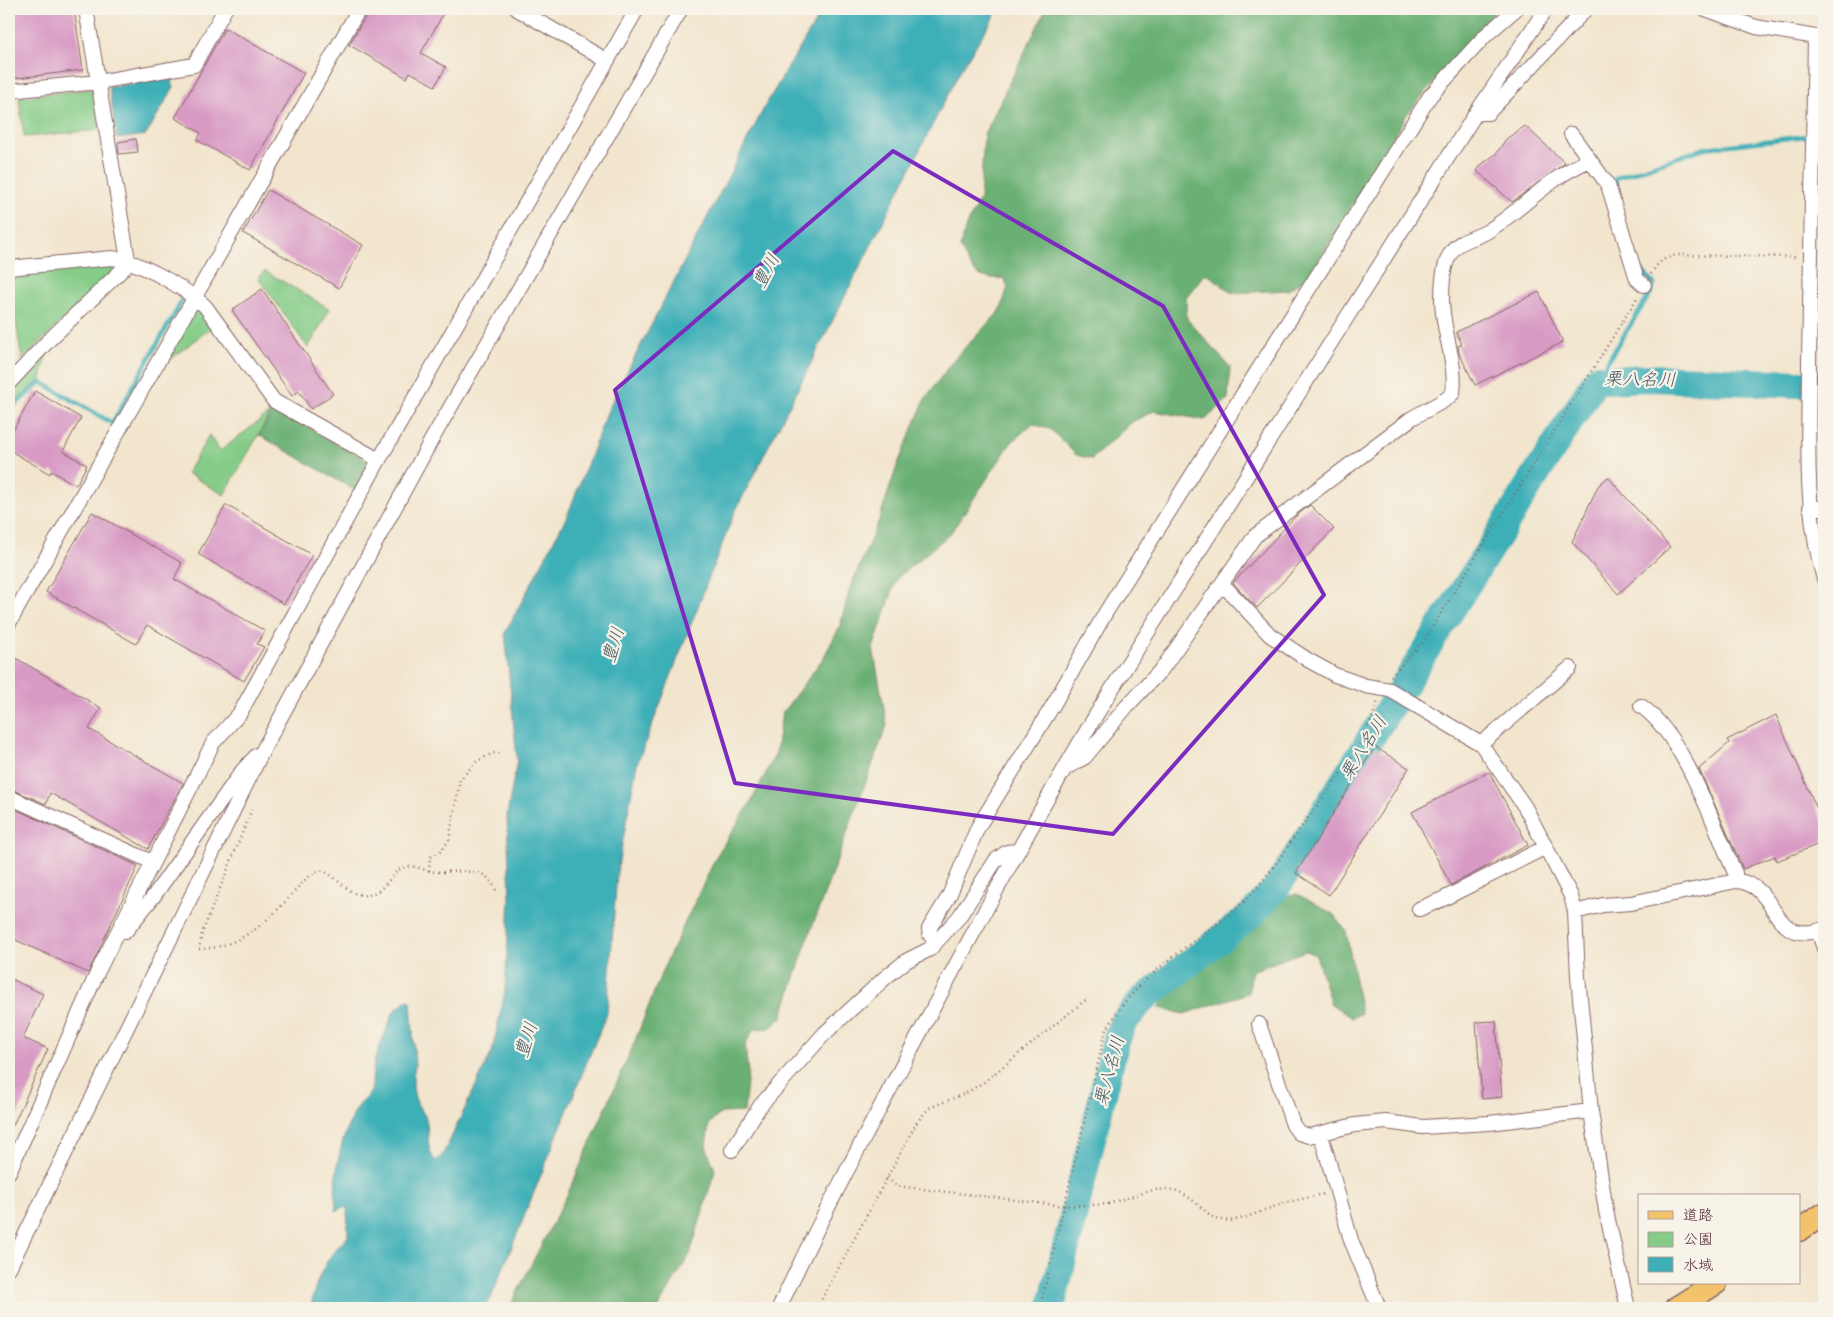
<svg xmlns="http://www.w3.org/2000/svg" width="1833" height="1317" font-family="Mynerve,'Klee One',sans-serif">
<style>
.green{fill:#84cc87;stroke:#677659}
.forest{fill:#6bb074;stroke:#5a6850}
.water{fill:#3eafb7;stroke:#446771}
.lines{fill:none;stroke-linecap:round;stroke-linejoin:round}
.stream{stroke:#3eafb7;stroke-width:4.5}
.river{stroke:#3eafb7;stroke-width:28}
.building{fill:#d89ac5}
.minor-casing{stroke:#856464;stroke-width:16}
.primary-casing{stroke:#856464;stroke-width:25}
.path{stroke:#856464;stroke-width:2.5;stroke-dasharray:1 4;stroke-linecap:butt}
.minor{stroke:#fff;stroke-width:14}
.primary{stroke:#f2c36a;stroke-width:22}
.marked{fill:none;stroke:#7b2cbf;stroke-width:4;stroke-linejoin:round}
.labels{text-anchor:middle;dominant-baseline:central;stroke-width:4.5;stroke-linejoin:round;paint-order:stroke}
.water-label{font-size:18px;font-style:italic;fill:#455963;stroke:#f7f3e8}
</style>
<rect width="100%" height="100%" fill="#f7f3e8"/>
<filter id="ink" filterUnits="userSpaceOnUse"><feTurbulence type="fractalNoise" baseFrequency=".02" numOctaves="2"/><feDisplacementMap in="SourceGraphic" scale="10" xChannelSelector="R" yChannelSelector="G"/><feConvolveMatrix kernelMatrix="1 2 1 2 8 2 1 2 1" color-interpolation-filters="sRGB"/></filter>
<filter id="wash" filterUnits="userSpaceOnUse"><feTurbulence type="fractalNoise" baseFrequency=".0096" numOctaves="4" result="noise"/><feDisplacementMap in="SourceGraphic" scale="20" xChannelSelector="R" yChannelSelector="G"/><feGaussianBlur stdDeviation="1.12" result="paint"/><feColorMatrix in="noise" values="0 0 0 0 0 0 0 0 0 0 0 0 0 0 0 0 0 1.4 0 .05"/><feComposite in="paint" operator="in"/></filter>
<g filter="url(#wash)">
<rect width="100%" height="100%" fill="#f2e5cd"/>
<path class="green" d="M94,89L100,130L24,137L19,97Z
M118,264L114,270L22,360L13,303H9V273Z
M265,271L330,309L308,348L258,277Z
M196,306L213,326L162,366Z
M48,347L41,379L9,406V389Z
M272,411L224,495L187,473L209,435L220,451Z"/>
<path class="forest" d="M1046,9H1497L1407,114L1309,276L1288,290L1232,293L1206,273L1186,297L1187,319L1230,367L1228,399L1205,420L1154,411L1132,422L1092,459L1076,455L1050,429L1032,424L1011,443L950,534L897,578L873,648L887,725L808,938L782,1017L770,1028L754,1029L745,1045L748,1072L744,1112L721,1113L709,1124L706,1146L715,1170L690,1254L658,1308H509L569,1191L633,1046L663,969L717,855L751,802L776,753L782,713L824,657L840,626L850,588L879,520L897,466L925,399L954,359L1000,311L1008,287L1003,278C975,281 971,269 960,247L966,226L980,199L984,134Z
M275,408L371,463L356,491L259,435Z
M1297,894L1333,914L1346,931L1361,1013L1352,1018L1331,1004L1316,955L1305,951L1252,971L1248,993L1184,1014L1159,1008L1172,987L1262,919L1282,896Z"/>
<path class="water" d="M823,9H999L961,69L733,516L637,764L617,872L607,1013L491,1298L485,1308H311C313,1289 321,1269 332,1254C337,1247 343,1243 348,1236L347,1208L343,1207L336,1211C332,1174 342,1117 371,1092L374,1062L380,1045L394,1011L407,1000L411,1001L415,1066C412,1078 412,1093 418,1105C420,1109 425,1114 426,1119C430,1132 425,1151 436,1161L443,1154L492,1052L505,991L510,898L507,815L517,760L505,633L568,514L608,410L631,364L765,106Z
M170,78L174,87L146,135L117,139L109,87Z"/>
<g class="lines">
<path class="stream" d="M1616,190V178L1705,148L1806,136L1824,138
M1597,378L1652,291L1654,284L1639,267
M9,410L41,382L112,423L183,299"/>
<path class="river" d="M1051,1308L1115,1044L1123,1023L1142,1000L1251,915L1277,887L1597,378L1606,380L1650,378L1824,385"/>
</g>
<g id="blocks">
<path class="building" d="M9,9H74L83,70L9,79Z
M370,9H446L421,53L446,67L435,86L410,72L407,78L349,45Z
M225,28L304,73L250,170L197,140L201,133L175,118Z
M1525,126L1565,163L1512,202L1477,171L1482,164L1496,154L1506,139Z
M136,139L138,152L119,154L118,142Z
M268,190L363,245L339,288L243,233Z
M262,289L333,394L311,409L299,391L292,396L232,310Z
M1539,292L1563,342L1475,385L1459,353L1458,346L1462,344L1456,332Z
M35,391L81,418L63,451L87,465L76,485L51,471L50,474L9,450V438Z
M1608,477L1670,547L1618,594L1572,542L1598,486Z
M226,505L312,555L284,604L198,554Z
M1310,505L1334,529L1257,608L1233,583L1296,516Z
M92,512L182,563L174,579L265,631L257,644L264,647L244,681L147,625L136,644L46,592Z
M9,654L101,708L89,729L183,783L148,849L50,793L46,804L9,788Z
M1776,715L1824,825V842L1777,861L1775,856L1743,869L1699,769L1729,743L1727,740Z
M1375,747L1409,768L1329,895L1296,873Z
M1489,772L1528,845L1451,885L1412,812Z
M9,806L138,866L88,973L9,937Z
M9,978L43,994L23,1038L48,1049L9,1134Z
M1496,1021L1502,1097L1482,1099L1476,1022Z"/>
</g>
</g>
<g filter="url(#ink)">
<use href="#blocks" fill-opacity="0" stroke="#856464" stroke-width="1"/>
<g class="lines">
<defs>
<path id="minor" d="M517,9L606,60
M1705,9L1756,27L1822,38
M1815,39C1813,146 1810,253 1809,361C1809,437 1803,505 1824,579
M9,91L98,82L194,65L225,9
M1476,113H1488L1586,9
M1571,134L1608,185L1637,279L1644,285
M9,268L112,258C140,261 183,287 205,306L274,401L379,460
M9,383L48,341L124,268L128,260L86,9
M1810,508H1824
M1221,587L1228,590L1270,635L1308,660L1335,675L1366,686L1390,690L1481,744L1525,807L1571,896L1575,912L1578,977L1591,1111L1606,1211L1628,1308
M9,623L359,9
M1641,706C1684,736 1713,824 1735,873L1736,881
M1481,744L1570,668
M1064,769L1085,757L1127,706L1162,669L1255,536L1412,418L1445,400L1453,393C1457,361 1442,331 1442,299C1442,285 1443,263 1452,251C1459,240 1477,238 1488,231C1524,208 1549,177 1590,160
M9,797L152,862
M1419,909L1443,899L1546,847
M1575,912L1603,905L1631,903L1736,881C1781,884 1767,948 1824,929
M1818,931L1824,948
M125,932L153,897L243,770L257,755
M940,937L934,939L930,935L929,929L949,896L978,827L1052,707L1106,612L1430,96L1486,35L1516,9
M1259,1024L1293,1125L1299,1133L1309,1136L1355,1125L1386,1122L1423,1127L1489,1123L1591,1111
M1321,1135L1351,1240L1379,1308
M732,1150L760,1106L824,1034L886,977L906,961L930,949L959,917L996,860L1007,852L1016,851
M9,1172L98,971L213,743L240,713L379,460L637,9
M9,1268L264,748L432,439L681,9
M779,1308C823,1213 873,1121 922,1029C982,915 1043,802 1110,692L1476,113L1546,9"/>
<path id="primary" d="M1799,1230L1824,1214
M1676,1308L1716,1283"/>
</defs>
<use href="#minor" class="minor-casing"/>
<use href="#primary" class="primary-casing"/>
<path class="path" d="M1651,274C1658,262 1663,258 1677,255L1797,257
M1391,676L1423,642L1637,298
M252,809L202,933L199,949C239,948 267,923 292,894C301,884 308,875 321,870C338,876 348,897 367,895C385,894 389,873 403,868C412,864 421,869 430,871C448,874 466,868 484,875C491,879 494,886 497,893
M429,871L430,857L441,851L449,840L460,780L477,761L493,753H500
M887,1178L897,1186L1065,1206L1108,1204L1153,1190L1167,1189L1178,1191L1191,1199L1215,1219L1230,1221L1244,1218L1284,1203L1323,1194
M817,1308L917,1122L929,1108L966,1093L984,1082L1088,998
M1040,1308L1105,1034C1130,979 1193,945 1238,907C1263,885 1281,856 1299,830C1329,789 1363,749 1378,701"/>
<use href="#minor" class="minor"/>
<use href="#primary" class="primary"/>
</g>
</g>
<path class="marked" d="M893,151L1163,306L1324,595L1113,834L735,783L615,390Z"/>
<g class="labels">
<g class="water-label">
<text transform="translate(767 271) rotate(-61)">豊川</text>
<text transform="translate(1640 380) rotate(1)">栗八名川</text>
<text transform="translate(614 645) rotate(-72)">豊川</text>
<text transform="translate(1364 748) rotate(-58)">栗八名川</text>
<text transform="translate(527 1040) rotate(-72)">豊川</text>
<text transform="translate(1110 1071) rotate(-75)">栗八名川</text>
</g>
</g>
<rect width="1833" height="1317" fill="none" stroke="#f7f3e8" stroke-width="30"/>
<rect x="1638" y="1194" width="162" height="90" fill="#f7f3e8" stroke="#b29e9c"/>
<rect x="1648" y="1211" width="25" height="8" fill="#f2c36a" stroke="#b29e9c"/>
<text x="1683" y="1220" font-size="15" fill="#4a1f2b">道路</text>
<rect x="1648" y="1232" width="25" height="15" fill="#84cc87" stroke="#b29e9c"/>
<text x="1683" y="1244" font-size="15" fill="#4a1f2b">公園</text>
<rect x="1648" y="1257" width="25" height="15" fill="#3eafb7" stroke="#b29e9c"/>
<text x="1683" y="1270" font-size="15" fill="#4a1f2b">水域</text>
</svg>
